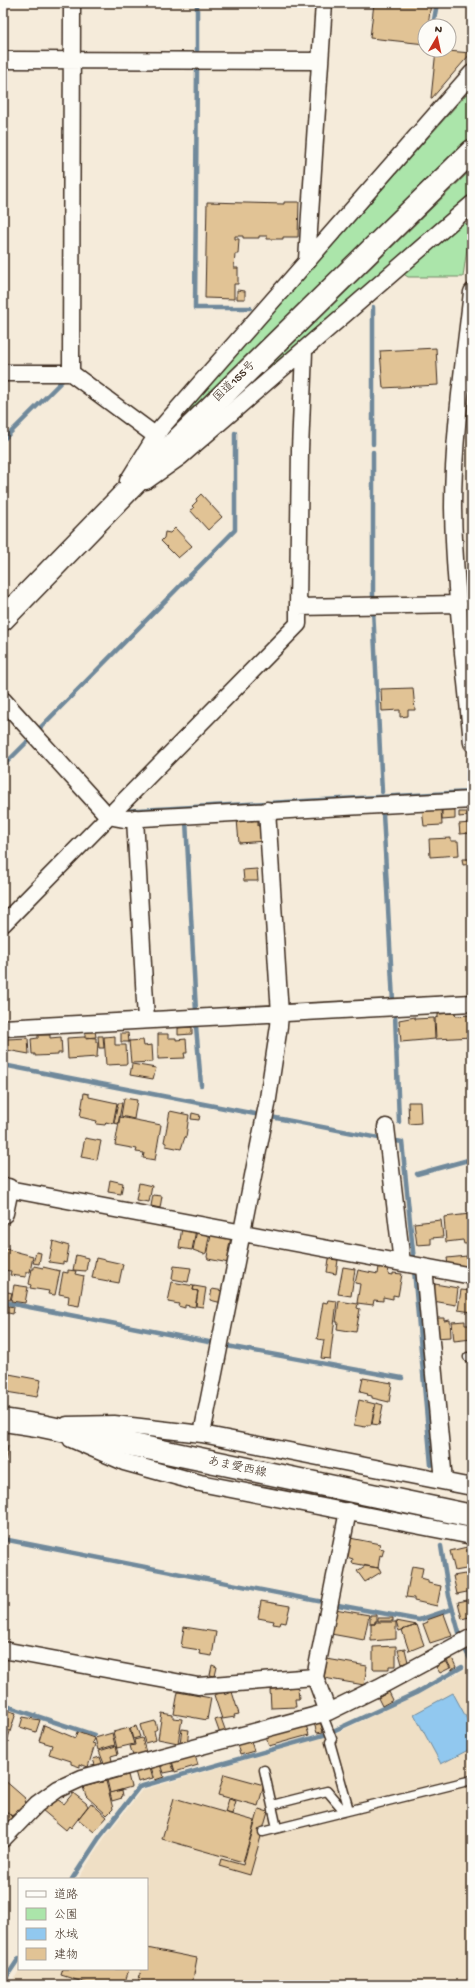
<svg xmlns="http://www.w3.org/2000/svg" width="475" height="1988" font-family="'Gochi Hand','Klee One',sans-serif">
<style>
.built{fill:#efdfc5}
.green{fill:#abe5aa;stroke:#738864}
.water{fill:#91c8ef;stroke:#6f899b}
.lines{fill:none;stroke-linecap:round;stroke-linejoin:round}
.stream{stroke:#6f899b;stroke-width:4.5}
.building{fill:#e1c395;stroke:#3b2a1e}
.service-casing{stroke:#3b2a1e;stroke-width:11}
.minor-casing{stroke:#3b2a1e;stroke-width:19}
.tertiary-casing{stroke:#3b2a1e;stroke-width:23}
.primary-casing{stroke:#3b2a1e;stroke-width:25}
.trunk-casing{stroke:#3b2a1e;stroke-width:25}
.service{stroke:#fdfcf7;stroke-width:8}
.minor{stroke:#fdfcf7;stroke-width:16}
.tertiary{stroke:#fdfcf7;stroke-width:20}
.primary{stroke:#fdfcf7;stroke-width:22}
.trunk{stroke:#fdfcf7;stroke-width:22}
.labels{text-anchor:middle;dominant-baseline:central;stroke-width:4;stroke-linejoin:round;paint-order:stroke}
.street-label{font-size:12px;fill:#3b2a1e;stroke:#fdfcf7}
</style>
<rect width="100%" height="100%" fill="#f5ebda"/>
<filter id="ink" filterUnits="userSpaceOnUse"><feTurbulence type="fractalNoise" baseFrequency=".025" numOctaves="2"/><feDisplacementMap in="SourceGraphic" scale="8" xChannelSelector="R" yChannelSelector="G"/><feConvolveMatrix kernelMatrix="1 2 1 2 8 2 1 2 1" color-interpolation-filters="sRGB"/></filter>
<g filter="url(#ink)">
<path class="built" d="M470,1667L472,1669V1985H10L20,1969H147V1879H78L105,1837L142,1790L334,1734L417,1695Z"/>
<path class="green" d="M472,88V137L189,416L186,411Z
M472,169V191L467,199L222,413Z
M461,221L470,226L463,277H408L402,273Z"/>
<path class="water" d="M453,1693L472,1728V1748L441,1764L414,1714Z"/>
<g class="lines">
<path class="stream" d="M433,26L437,3
M197,54V3
M197,68L195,308H250
M3,440L62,381
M373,444V307
M373,452V602
M373,609L382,792
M39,729L235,530V433
M3,766L30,739
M121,811L470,792
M383,813L393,1002
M186,820L196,1012
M395,1014L399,1122
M196,1026L201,1085
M3,1065L384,1139
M391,1140L402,1142L414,1261
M417,1174L472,1159
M414,1269L431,1465
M3,1302L214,1343
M227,1346L402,1378
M3,1539L323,1602
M441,1546L449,1596L460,1636
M338,1605L419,1620L452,1609
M466,1651L472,1663
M3,1705L94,1735
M333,1731L416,1693L462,1667
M72,1879L99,1838L139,1787L327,1734
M3,1982L19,1958"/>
</g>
<path class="building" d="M374,3H431L428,26H425V44L370,38Z
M436,50L471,53L432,98H431Z
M207,202L284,204V202H299L298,237H283V239H267V236H259V238H243V236H235V239H239L238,254H235L234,268H238V284H234V299L205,298Z
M237,290L245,291V299H237Z
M436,348L438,385L383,388L380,351Z
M201,494L222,517L208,530L190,510L194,508L192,506L197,501L196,499Z
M175,528L192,546L178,558L161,541L164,538L165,532L170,533Z
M413,688L415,710H408V716L400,717V710L382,711L381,689Z
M455,807V819L442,820V808Z
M441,808L442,825L424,826L422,809Z
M459,812H467L468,816L459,817Z
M251,818V821L258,820V826L264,825L265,841L239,843L237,819Z
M471,823V833L460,834L459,824Z
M451,838V841H458L459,855L430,857L429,839Z
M462,859H472V864L463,865Z
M257,869L258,881H244L243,870Z
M455,1013L456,1016L472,1015V1037L436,1039L435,1018L438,1017V1014Z
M415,1017V1019L434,1018L435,1039L401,1042L399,1020Z
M192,1027V1034L178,1035V1028Z
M95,1031L96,1037L85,1038V1032Z
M121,1033H128L129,1042H121Z
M158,1034H168V1038H176V1040L186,1039L187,1053H184L185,1058L158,1059Z
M38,1035H50V1038L61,1037L62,1053H58V1055L35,1056V1054H32L31,1039L38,1038Z
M98,1036H103L104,1048H99Z
M115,1036V1045H126L127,1064L106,1065L104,1037Z
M84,1037L96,1038V1042H98L97,1057L68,1059L67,1038Z
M28,1038L29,1054L7,1050V1039Z
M143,1040L144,1046L152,1045L153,1062L131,1063L129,1041Z
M132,1064L156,1068L153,1079L130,1075Z
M84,1093L89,1094V1097L117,1103L113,1124L106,1122L105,1125L96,1124L97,1121L80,1117Z
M124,1098L137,1100L134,1119L121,1116Z
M408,1102H420L421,1123L409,1124Z
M118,1103H122L118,1124L114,1123Z
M170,1111L189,1115L186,1137H185L181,1149L166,1146V1143L164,1142Z
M192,1113L200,1115L199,1120L191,1119Z
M120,1117L161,1125L155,1160L143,1158L144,1153L136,1152L137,1149L115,1145Z
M85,1138L101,1141L97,1160L81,1157Z
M110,1180L123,1183L121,1194L108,1192Z
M139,1183L152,1186L149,1202L136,1200Z
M153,1195L162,1196L160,1208L151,1206Z
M470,1214L472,1243L464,1244L463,1240L446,1242L444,1217Z
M441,1220L443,1237L431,1238V1244L417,1245L414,1223Z
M182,1227L196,1230L192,1250L179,1248Z
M197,1230L210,1232L206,1253L204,1254L193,1250Z
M211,1234L231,1237L228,1252H231L229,1263L208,1259L207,1257Z
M53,1241L69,1246L66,1263L63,1262V1264L49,1262Z
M6,1249L33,1256L30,1272H26V1277L10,1275L11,1271L3,1270Z
M36,1252L41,1253L39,1264L33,1263Z
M76,1255L88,1258L86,1271L73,1270Z
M467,1256L468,1268L448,1264L447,1258Z
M96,1258L123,1264L119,1283L92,1278Z
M329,1259L338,1260L336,1274L327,1272Z
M34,1266L43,1268V1267L60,1271L55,1295L48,1294L49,1291L30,1288L31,1285L29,1284L32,1269H34Z
M174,1266L191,1268L188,1282L172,1279Z
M343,1267L355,1269L351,1296L338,1294Z
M379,1267L389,1268L388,1274L393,1275V1273L402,1274L398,1296L393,1295V1299L383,1297V1301L374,1300L373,1305L357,1303L360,1284L355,1283L358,1270L378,1274Z
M68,1270L76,1271L75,1274L84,1276L79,1306L68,1304L69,1296L59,1294L63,1272L68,1273Z
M172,1282L194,1286L193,1290L198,1291L195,1307L185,1305V1308L178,1306L179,1304L168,1302Z
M435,1284L458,1288L456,1305L433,1301Z
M14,1285L28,1287L25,1303L11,1301Z
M194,1286L206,1288L203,1307L196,1306L198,1291L193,1290Z
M212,1289L224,1291L222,1303L210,1300Z
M461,1290L472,1291V1312L458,1310Z
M3,1291L12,1293L10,1300L3,1299Z
M328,1300L337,1301L330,1359L321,1358L324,1340L317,1339L323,1302L327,1303Z
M339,1301L358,1304L357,1308L360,1309L356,1332L337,1329L338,1322H336Z
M3,1305L14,1307L13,1314L3,1312Z
M437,1318H444V1321L450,1320L451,1337L434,1338L433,1322H437Z
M465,1321V1325H472V1339L454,1341L452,1322Z
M3,1373L7,1374L3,1395Z
M9,1374L41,1380L37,1397L6,1392Z
M363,1378L392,1383L389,1402L372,1398V1396L367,1395L368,1394L360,1392Z
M359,1400L375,1404L371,1425H366L365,1427L354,1425Z
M376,1403L383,1405L379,1425L372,1424Z
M3,1445L8,1446L4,1472H3Z
M350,1538L380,1544L379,1548L384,1549L382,1556L380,1555L378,1568L352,1563L353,1559L347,1557Z
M467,1547L471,1568L455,1571L450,1551Z
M365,1566L379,1568L381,1572L365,1582L357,1571Z
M412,1566L423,1568L421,1578L428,1580V1583L441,1586L437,1606L414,1601V1598L406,1597Z
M465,1574L466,1576L472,1575V1591L457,1594L453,1576Z
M472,1599V1622L470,1623L469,1617L462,1619L458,1602Z
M261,1601L290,1606L286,1623L281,1622L280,1625L273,1624L274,1621L258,1618Z
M335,1609L369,1615L364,1640L331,1634Z
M444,1614L452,1636L430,1643L423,1624L428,1622L427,1620Z
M370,1615H377V1621H375V1624H370Z
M378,1618H393V1621H378Z
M396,1621L417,1625L399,1631Z
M375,1622H396V1639L371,1641V1624H375Z
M417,1625L424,1645L409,1651L402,1630Z
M184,1627L216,1632L212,1656L199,1654L200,1650L181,1647Z
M396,1646V1666H389V1669H373V1647Z
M405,1649L408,1662L402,1664L398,1650Z
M452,1658L456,1667L452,1670L447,1661Z
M327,1659L367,1666L364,1685L324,1678Z
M446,1661L450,1668L440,1673L436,1667Z
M212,1665L217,1667L215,1676L210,1675Z
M298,1687L299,1699H295L296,1707L271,1708L270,1689Z
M178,1692L211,1698L207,1720L174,1714Z
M224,1692L225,1695L232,1692L239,1714L234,1715L235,1717L222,1719L214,1695Z
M389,1692L393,1700L382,1706L378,1698Z
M3,1709L16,1713L8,1738L3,1737Z
M162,1713L173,1715V1718L182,1719L178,1743L158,1739Z
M23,1717L40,1720L36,1732L20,1727Z
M221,1718L226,1732L220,1734L215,1720Z
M155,1721L157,1729L154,1731L156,1740L145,1743L140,1725Z
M320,1721L323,1732L317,1733L314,1723Z
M44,1725L75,1738L77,1732L94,1738L92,1743L95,1744L88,1767L80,1764V1767L71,1764V1761L49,1754L52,1745L39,1741Z
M306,1725L309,1735L269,1746L266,1736Z
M136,1726L140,1737L133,1739L130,1728Z
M129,1728L134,1744L117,1748L113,1732Z
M182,1729L189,1730L187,1744L180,1743Z
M112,1733L115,1745L98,1750L95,1738Z
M142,1738L147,1756L134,1759L130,1746L135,1745L134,1740Z
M251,1741L254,1751L240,1755L237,1744Z
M116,1746L118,1754L111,1756L112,1761L105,1766L99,1751Z
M195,1755L198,1765L175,1772L172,1761Z
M100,1757L103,1766L96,1768L93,1759Z
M171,1761L174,1771L164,1773L161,1764Z
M160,1764L164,1777L155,1780L151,1767Z
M150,1767L153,1778L138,1782L135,1771Z
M224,1774L264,1785L258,1806L218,1795Z
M128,1775L131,1787L110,1793L107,1780Z
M3,1779L26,1799L24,1802L25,1803L20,1810L18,1809L12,1816L3,1808Z
M106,1781L113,1809L107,1815L86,1796L83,1787Z
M122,1790L123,1796L121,1797L122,1798L112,1801L110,1793Z
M73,1793L86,1803L88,1806L71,1828L69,1826L66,1830L42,1810L57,1799L64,1804Z
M174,1798L255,1821L243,1862L162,1839Z
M229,1799L236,1801L232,1814L225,1812Z
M91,1803L107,1817L94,1832L78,1819Z
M259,1809L268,1812L250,1875L219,1866L221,1859L243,1865Z
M7,1812L13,1818L5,1827L3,1826V1816Z
M147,1948L197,1958L192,1985H138L141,1969H147Z
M63,1969H129L124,1985H92L61,1975Z"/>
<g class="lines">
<defs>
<path id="service" d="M468,1357L472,1358
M322,1713L332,1739L330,1742L349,1810
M264,1770L277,1828
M272,1805L327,1791L344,1811
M263,1832L472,1780"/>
<path id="minor" d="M3,60L320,61
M307,260L324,3
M472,292C464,363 453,435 453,507C454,586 465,665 472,743
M3,373H71L156,436
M71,373L72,3
M128,481L161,428L472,73
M146,481L180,457L472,204
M298,607L300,450L304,351
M3,700L108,816L124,819L472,800
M135,818L146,1020
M3,924L298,624V607L459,604
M3,1028L472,1003
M386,1127L402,1263
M3,1188L472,1276
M424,1267L444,1481
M67,1425L114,1424L202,1434L472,1487
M202,1434L267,1105L279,1026L280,1014L267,810
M71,1439L124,1462L200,1483L472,1536
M3,1650L198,1686L315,1677
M328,1712L315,1677L348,1511
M3,1839L37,1804L58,1789L82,1778L328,1712L379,1687L472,1637"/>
<path id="tertiary" d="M3,1213L8,1189"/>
<path id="primary" d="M3,1420L42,1426L472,1516"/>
<path id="trunk" d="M3,619L171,446L472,151"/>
</defs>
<use href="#service" class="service-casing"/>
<use href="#minor" class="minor-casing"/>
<use href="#tertiary" class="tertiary-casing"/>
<use href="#primary" class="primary-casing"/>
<use href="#trunk" class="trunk-casing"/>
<use href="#service" class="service"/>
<use href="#minor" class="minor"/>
<use href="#tertiary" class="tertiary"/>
<use href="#primary" class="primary"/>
<use href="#trunk" class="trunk"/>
</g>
</g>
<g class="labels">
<g class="street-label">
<text transform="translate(235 382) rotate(-44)">国道155号</text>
<text transform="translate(237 1468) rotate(12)">あま愛西線</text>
</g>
</g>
<rect width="475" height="1988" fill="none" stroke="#fdfcf7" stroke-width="16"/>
<rect x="8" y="8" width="459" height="1972" fill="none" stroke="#3b2a1e" stroke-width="1.5" filter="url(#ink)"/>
<rect x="18" y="1878" width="130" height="92" fill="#fdfcf7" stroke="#afa8a0"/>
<rect x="26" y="1891" width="20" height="6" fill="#fdfcf7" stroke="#afa8a0"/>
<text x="54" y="1898" font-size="12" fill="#3b2a1e">道路</text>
<rect x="26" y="1908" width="20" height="12" fill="#abe5aa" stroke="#afa8a0"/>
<text x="54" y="1918" font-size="12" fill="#3b2a1e">公園</text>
<rect x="26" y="1928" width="20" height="12" fill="#91c8ef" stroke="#afa8a0"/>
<text x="54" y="1938" font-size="12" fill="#3b2a1e">水域</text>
<rect x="26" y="1948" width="20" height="12" fill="#e1c395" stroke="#afa8a0"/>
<text x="54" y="1958" font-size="12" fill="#3b2a1e">建物</text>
<g transform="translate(437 38) rotate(9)"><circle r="19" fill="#fdfcf7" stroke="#afa8a0"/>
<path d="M0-3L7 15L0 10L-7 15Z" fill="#c8321e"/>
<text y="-6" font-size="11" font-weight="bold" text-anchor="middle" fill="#3b2a1e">N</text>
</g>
</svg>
